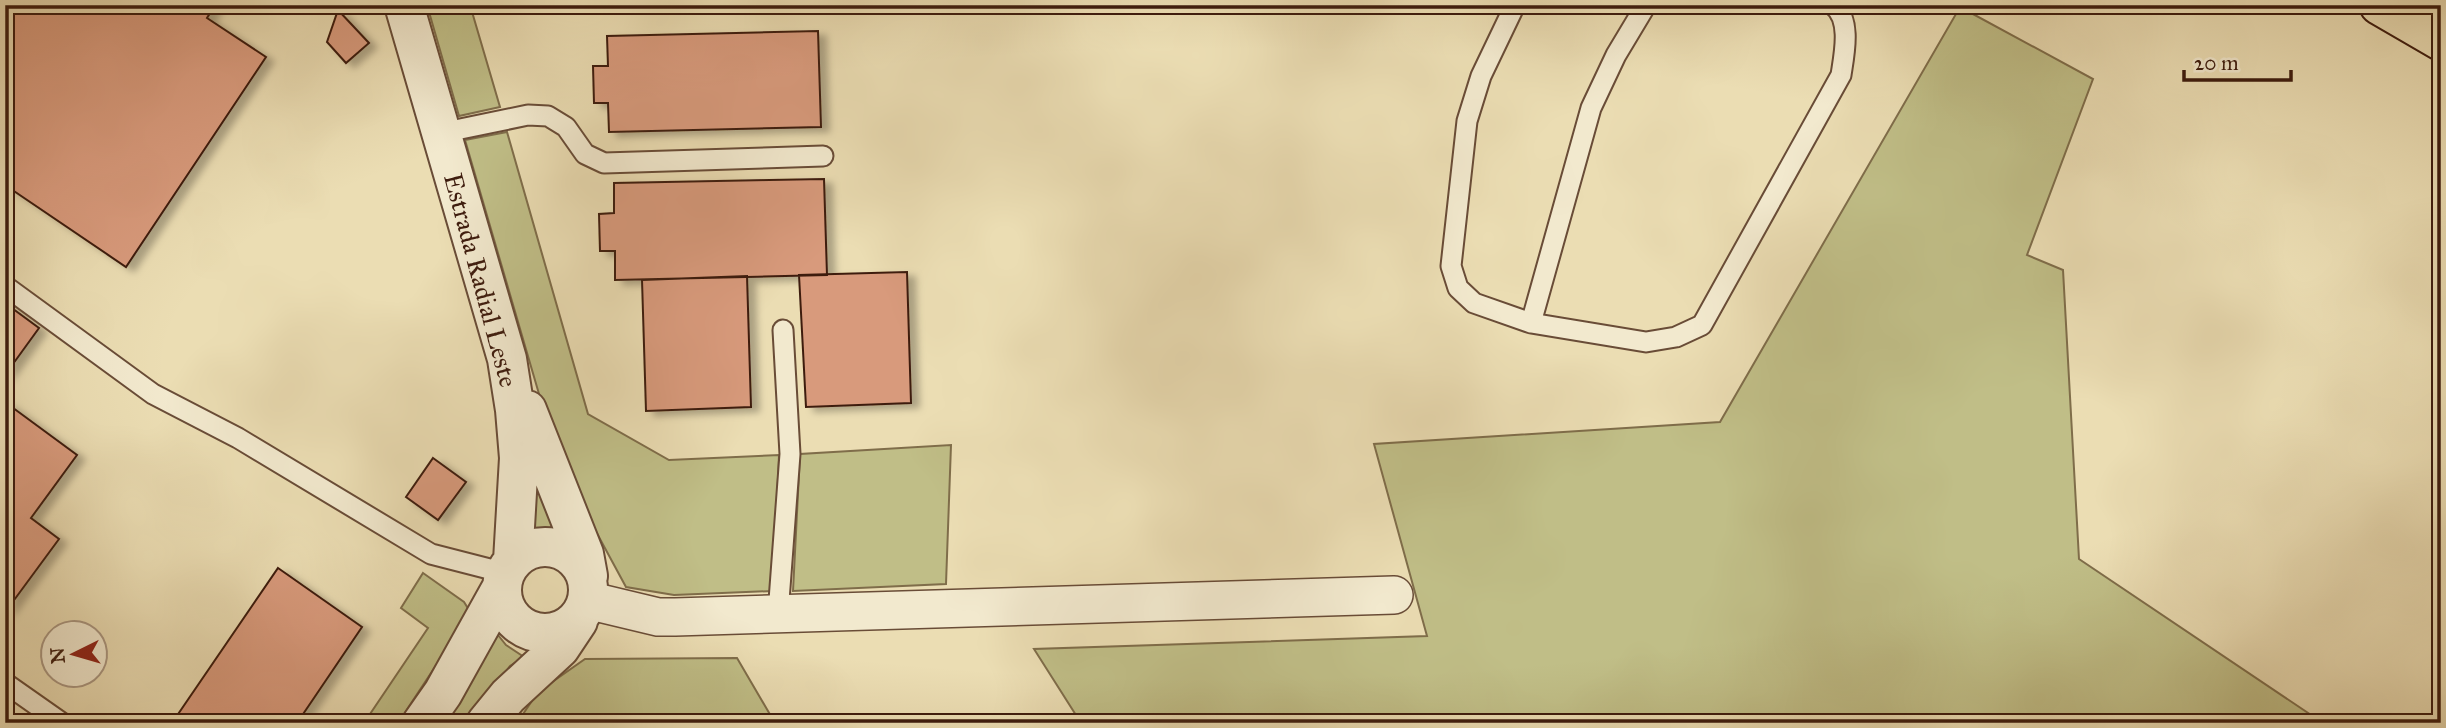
<svg xmlns="http://www.w3.org/2000/svg" width="2446" height="728" font-family="'IM FELL Great Primer',serif">
<style>
.green{fill:#c0be87;stroke:#7f6d4a;stroke-width:2}
.building{fill:#d89a7c;stroke:#3e1c0e;stroke-width:2;filter:url(#shadow)}
.lines{fill:none;stroke-linecap:round;stroke-linejoin:round}
.service-casing{stroke:#694c37;stroke-width:23}
.minor-casing{stroke:#694c37;stroke-width:40}
.tertiary-casing{stroke:#694c37;stroke-width:42}
.primary-casing{stroke:#3e1c0e;stroke-width:42}
.service{stroke:#f2e9ce;stroke-width:19}
.minor{stroke:#f2e9ce;stroke-width:37}
.tertiary{stroke:#f2e9ce;stroke-width:38}
.primary{stroke:#ebddb3;stroke-width:38}
.labels{text-anchor:middle;dominant-baseline:central;stroke-width:7;stroke-linejoin:round;paint-order:stroke}
.street-label{font-size:26px;fill:#3e1c0e;stroke:#f2e9ce}
</style>
<defs>
<filter id="shadow"><feDropShadow dx="8" dy="4.5" stdDeviation="3.5" flood-color="#0004"/></filter>
</defs>
<rect width="100%" height="100%" fill="#ebddb3"/>
<filter id="stains"><feTurbulence type="fractalNoise" baseFrequency=".00286" numOctaves="4"/><feColorMatrix values="0 0 0 0 .2 0 0 0 0 .09 0 0 0 0 .02 0 0 0 .5 -.17"/></filter>
<radialGradient id="worn" r=".72"><stop offset=".6" stop-color="#630" stop-opacity="0"/><stop offset="1" stop-color="#630" stop-opacity=".3"/></radialGradient>
<path class="green" d="M427,5H470L500,107L459,116Z
M1960,7L2093,79L2027,255L2063,270L2079,559L2323,723H1081L1034,649L1427,636L1374,444L1720,422Z
M507,132L588,414L669,460L779,455L773,591L674,595L626,587L580,502L546,418L465,140Z
M529,444L564,532C550,528 542,528 528,533Z
M951,445L946,584L793,591L800,454Z
M423,573L464,602L469,610L466,620L398,723H364L428,628L401,608Z
M498,635L506,645L524,657L510,666L471,723H439Z
M737,658L775,723H517L538,692L585,659Z"/>
<path class="building" d="M5,5H215L207,18L266,57L126,267L5,185Z
M338,10L369,43L346,63L327,42Z
M818,31L821,127L609,132L608,103H594L593,66H608L607,36Z
M824,179L827,275L615,280V251H600L599,214L614,213V183Z
M907,272L911,403L806,407L799,275Z
M747,276L751,407L646,411L642,280Z
M5,303L39,328L5,375Z
M5,402L77,455L31,518L59,539L6,611Z
M433,458L466,482L438,520L406,497Z
M278,568L362,627L297,723H172Z"/>
<g class="lines">
<defs>
<path id="service" d="M1515,5L1481,76L1467,121L1451,266L1458,288L1474,303L1531,323L1646,342L1676,337L1702,325L1841,75C1844,55 1852,19 1833,5
M441,133L528,115L548,116L566,127L585,154L604,163L823,156
M5,286L153,394L238,438L431,554L505,573
M1531,323L1591,108L1616,55L1646,5
M778,614L790,454L783,330
M5,683L62,723"/>
<path id="minor" d="M587,600L658,617H675L1394,595"/>
<path id="tertiary" d="M404,5L507,359L515,410L519,458L513,561
M527,410L584,554L588,576
M502 590a43 43 0 1 1 86 0a43 43 0 1 1-86 0Z
M422,723L443,693L502,587
M486,723L508,696L560,648L578,621"/>
<path id="primary" d="M2379,5L2441,41"/>
</defs>
<use href="#service" class="service-casing"/>
<use href="#minor" class="minor-casing"/>
<use href="#tertiary" class="tertiary-casing"/>
<use href="#primary" class="primary-casing"/>
<use href="#service" class="service"/>
<use href="#minor" class="minor"/>
<use href="#tertiary" class="tertiary"/>
<use href="#primary" class="primary"/>
</g>
<g class="labels">
<g class="street-label">
<text transform="translate(481 280) rotate(75)">Estrada Radial Leste</text>
</g>
</g>
<rect width="2446" height="728" fill="none" stroke="#ebddb3" stroke-width="28"/>
<rect x="7" y="7" width="2432" height="714" fill="none" stroke="#3e1c0e" stroke-width="3.5"/>
<rect x="14" y="14" width="2418" height="700" fill="none" stroke="#3e1c0e" stroke-width="2"/>
<g transform="translate(74 654) rotate(265)"><circle r="33" fill="#f2e9ce" stroke="#aa9781" stroke-width="2"/>
<path d="M0-5L12 26L0 18L-12 26Z" fill="#8f2418"/>
<text y="-10" font-size="19" font-weight="bold" text-anchor="middle" fill="#3e1c0e">N</text>
</g>
<path d="M2184 70v10h107v-10" fill="none" stroke="#3e1c0e" stroke-width="3.5"/>
<text x="2194" y="70" font-size="21" fill="#3e1c0e" stroke="#f2e9ce" stroke-width="5" paint-order="stroke">20 m</text>
<rect width="100%" height="100%" filter="url(#stains)"/>
<rect width="100%" height="100%" fill="url(#worn)"/>
</svg>
